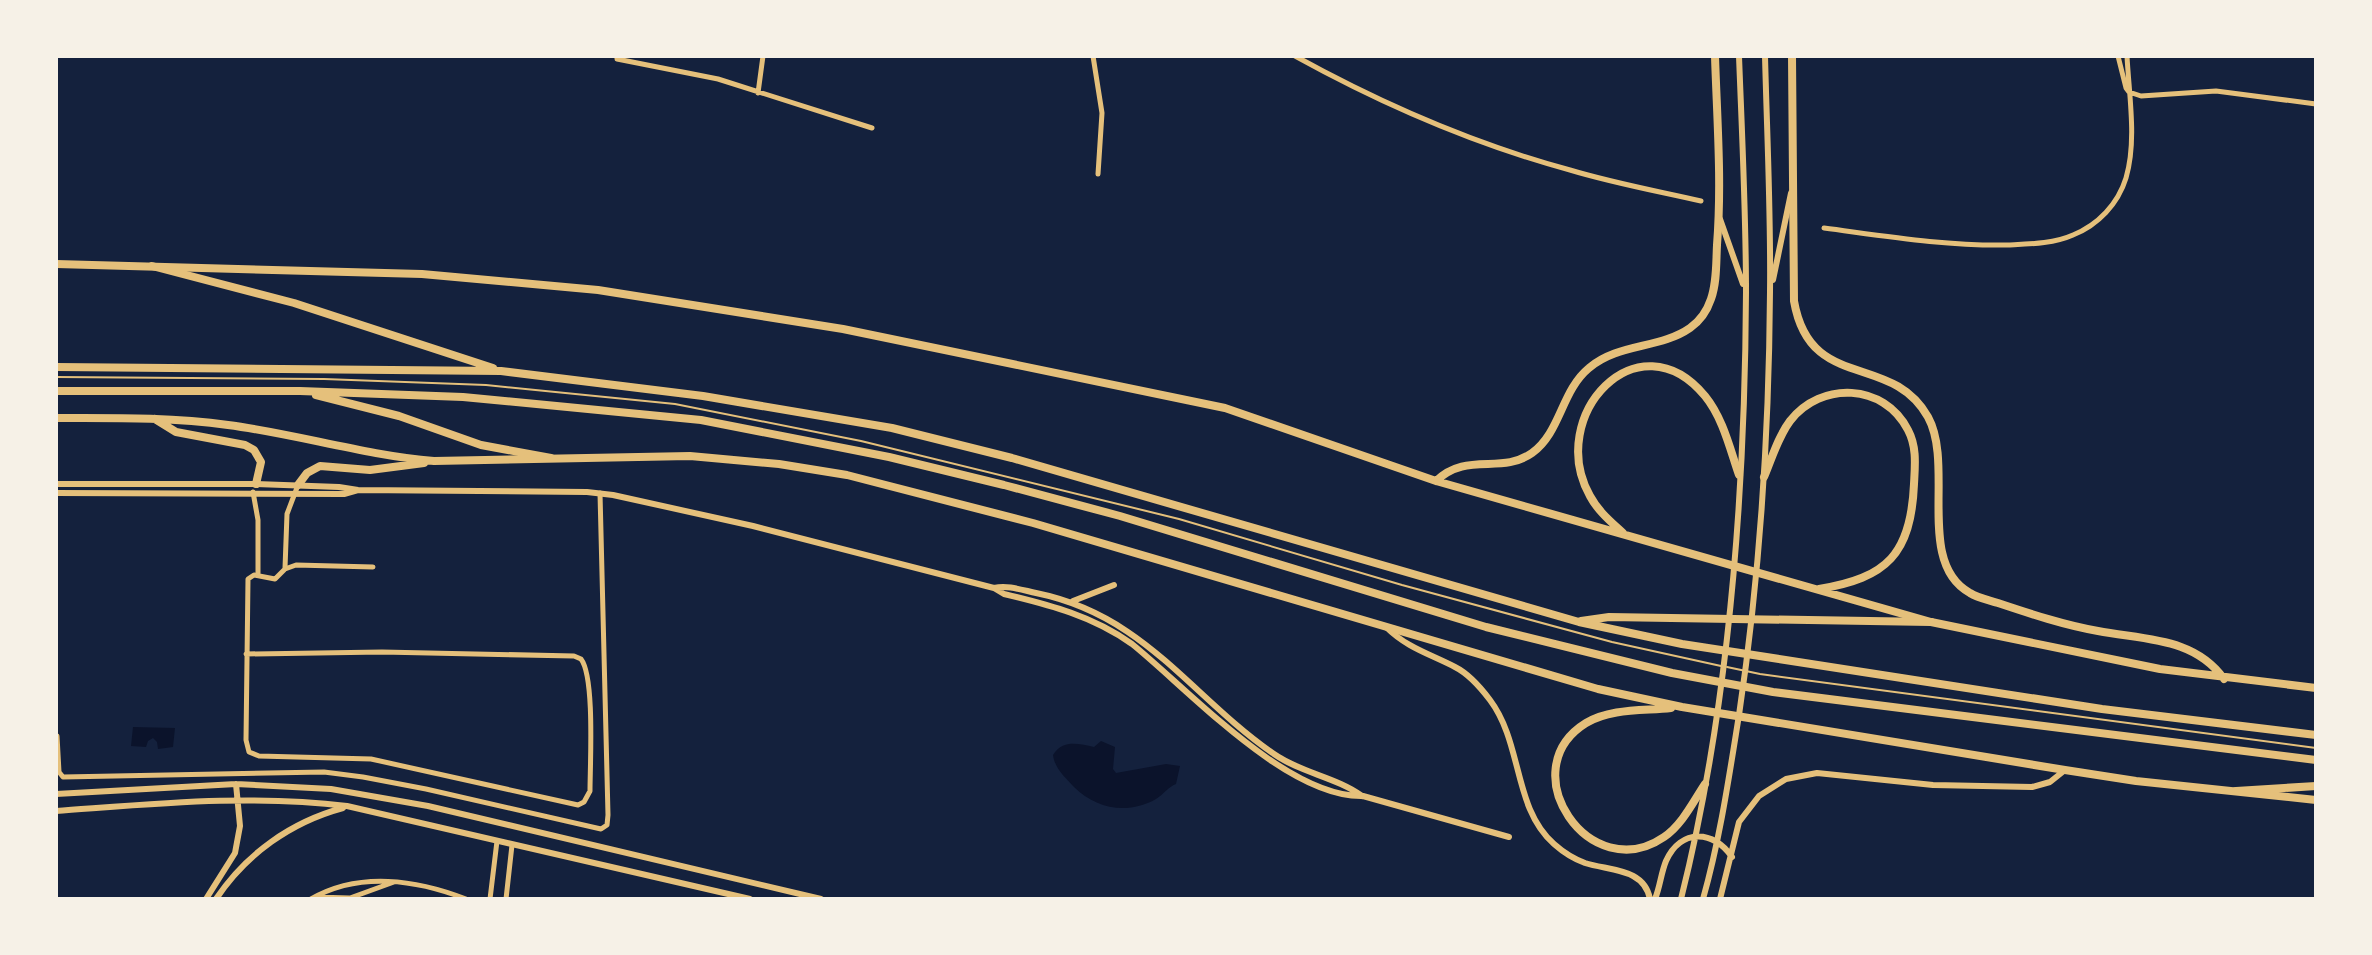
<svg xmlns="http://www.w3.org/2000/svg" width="2372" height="955" font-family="'Golos Text',sans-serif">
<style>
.water{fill:#0b132b}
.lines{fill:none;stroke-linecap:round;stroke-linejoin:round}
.service{stroke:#e5c07b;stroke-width:2}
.minor{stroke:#e5c07b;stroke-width:5}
.tertiary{stroke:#e5c07b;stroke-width:6}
.secondary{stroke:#e5c07b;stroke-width:6}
.trunk{stroke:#e5c07b;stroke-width:8}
.motorway{stroke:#e5c07b;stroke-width:8}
</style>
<rect width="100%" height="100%" fill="#14213d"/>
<path class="water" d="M133,727L175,728L173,747L158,749L157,742L153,738L148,741L146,747L131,746Z
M1101,741L1115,747L1113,769L1116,773L1166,764L1180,766L1176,784C1168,787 1164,794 1156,799C1128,815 1096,809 1074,787C1065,777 1055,769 1053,755C1063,739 1079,744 1094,747Z"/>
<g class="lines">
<path class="service" d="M56,377L324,379L486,385L675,404L861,441L1179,519L1402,585L1612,642L1721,666
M1727,667L1760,674L2316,748"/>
<path class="minor" d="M617,56V59L718,79L872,128
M1093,56L1102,113L1098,174
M1295,56C1382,104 1474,144 1570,170C1613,183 1657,191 1701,201
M2118,56L2126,88L2129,92L2141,96L2216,91L2316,104
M758,93L763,56
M1824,228C1885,236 1945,246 2007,245C2028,244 2053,244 2073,235C2098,225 2118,204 2126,178C2137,141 2129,95 2127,56
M253,492L258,520V575
M285,568L287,514L298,485
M246,654L382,652L574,656L581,659C595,677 590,765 590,791L584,802L578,805L371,759L259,756L249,752L246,740L248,579L254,575L275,579L285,569L296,565L373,567
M57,736L59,772L63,777L324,772L363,777L426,789L601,829L607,825L608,815L600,493
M315,897L350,898L394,882
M311,899C359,871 417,880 466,899
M490,899L497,841
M506,899L512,845"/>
<path class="tertiary" d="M56,484H256L339,487L358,490L587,492L613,495L753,526L994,588L1004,594C1050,605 1093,616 1132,644C1189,690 1287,798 1363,796L1509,837
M56,493L344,494L358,490
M994,588C1008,585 1022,590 1036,593C1145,615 1190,696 1274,754C1301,773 1336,777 1362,796
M1073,601L1114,585
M56,794L236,784L331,789L428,806L821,899
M56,811C154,804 250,794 347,806L750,899
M206,899L235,853L240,826L236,784
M216,899C246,854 291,822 343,808"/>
<path class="secondary" d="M1720,219L1743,284
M1773,280L1791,193
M1386,627C1407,648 1430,654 1455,667C1469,674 1481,688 1490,700C1523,744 1513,808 1554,844C1563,852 1574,859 1585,863C1610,871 1644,868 1650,899
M1655,899C1660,887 1661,873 1666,861C1681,828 1714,830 1732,857
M1681,899C1730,704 1745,493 1746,292C1746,213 1742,135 1739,56
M1703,899C1720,839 1729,777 1739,715C1760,575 1769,434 1770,292C1771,214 1767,135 1765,56
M1720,899L1739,822L1759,796L1786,779L1817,773L1933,785L2032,787L2050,782L2065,770"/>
<path class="trunk" d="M1792,56L1794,301C1810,393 1891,351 1928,417C1955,466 1915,563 1970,593C1978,598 1989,600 1998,603C2031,614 2064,625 2098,631C2144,640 2194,637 2224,679
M56,264L422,274L598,290L843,329L1225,408L1436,481L1931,622L2160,669L2316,688
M56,418C113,418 171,417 228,425C297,434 364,455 434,461L690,456L779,464L847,475L1033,523L1598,689L1682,707L2065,770L2136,781L2316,800
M155,419L176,432L245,445L254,450L261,462L256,484
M1764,477C1772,458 1778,437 1790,421C1821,381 1884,383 1908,430C1917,447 1915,465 1914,484C1911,554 1887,578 1819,589
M1436,481C1467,451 1501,475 1532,453C1561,432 1561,391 1589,368C1618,343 1660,349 1690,328C1700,321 1707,311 1711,299C1717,282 1716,263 1717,245C1722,182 1717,119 1715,56
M298,485L307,473L320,466L370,470L424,463
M1623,533C1610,521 1598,511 1590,496C1545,416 1638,315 1705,396C1723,418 1730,449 1739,475
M1671,708C1644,711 1611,708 1586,723C1510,770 1590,888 1664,837C1682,825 1693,802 1705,784"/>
<path class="motorway" d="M152,266L294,303L493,368
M56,367L501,371L703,396L892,428L1012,458L1579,622L1682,644L2102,709L2316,735
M56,391H300L463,397L701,420L889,457L1004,485L1120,516L1486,627L1672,673L1773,692L2316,760
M316,395L399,416L481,445L551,458
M1581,621L1609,617L1931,622
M2236,791L2316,786"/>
</g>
<rect width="2372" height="955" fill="none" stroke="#f6f1e7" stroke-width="116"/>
</svg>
